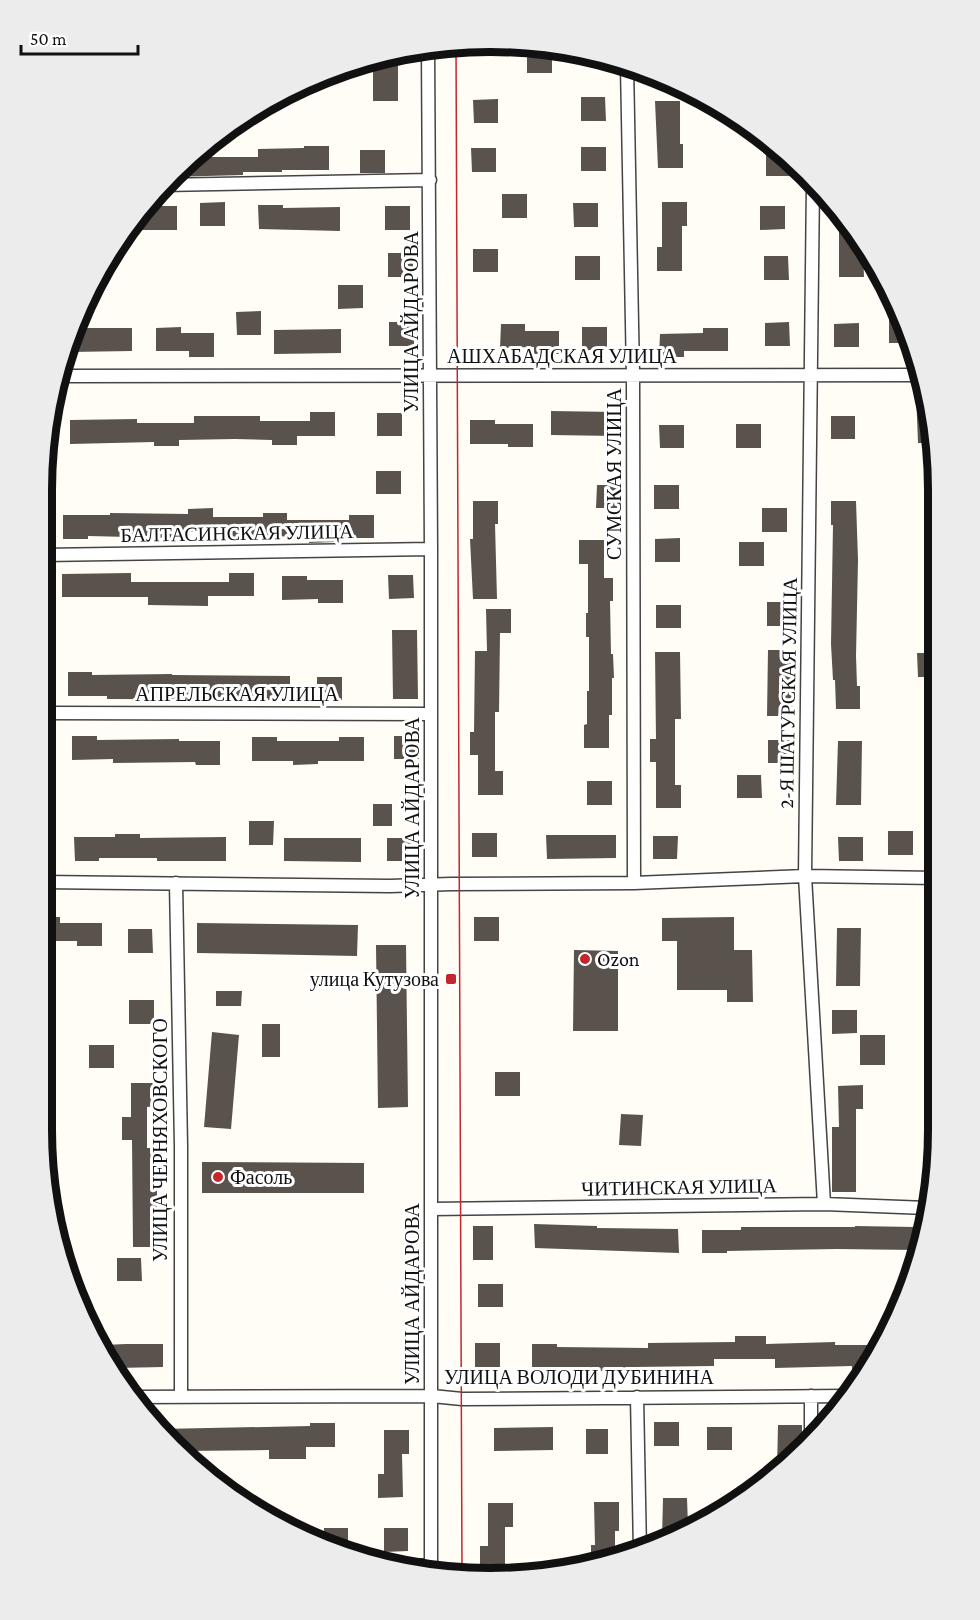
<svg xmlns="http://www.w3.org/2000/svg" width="980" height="1620" font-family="'Crimson Pro',serif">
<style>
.building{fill:#5a524d}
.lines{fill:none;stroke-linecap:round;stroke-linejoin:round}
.street-casing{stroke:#444;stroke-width:15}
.street{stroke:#fff;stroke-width:12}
.tram{stroke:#c4262e;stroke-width:1.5}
.poi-dot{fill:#c4262e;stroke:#fff;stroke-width:2}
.labels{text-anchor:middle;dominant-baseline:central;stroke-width:6;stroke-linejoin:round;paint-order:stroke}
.street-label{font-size:20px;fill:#111;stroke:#fff}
.poi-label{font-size:20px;fill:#111;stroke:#fff;text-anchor:start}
.rim{fill:none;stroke:#111;stroke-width:8}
</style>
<rect width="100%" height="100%" fill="#fffdf5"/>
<path class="building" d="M490,42L497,43V54L454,55V46Z
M552,49V73H527V50Z
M398,52V101H373V60Z
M581,97H605L606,121H581Z
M498,99V123H474L473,100Z
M655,101H680V144H683V168H658Z
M304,146H329V170H282V172H243V175L170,177L193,157H258V149L304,148Z
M581,147H606V171H581Z
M471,148H496V172H472Z
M360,150H385V173H360Z
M766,152H778L791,163L790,176H766Z
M502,194H527V218H502Z
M225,202V226H200V203Z
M662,202H687V226H682V271H657V247H662Z
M573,203H598V227H574Z
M258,205H283V208L340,207V231L259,229Z
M146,206H177V230H127Z
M385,206H410V230H385Z
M760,206H785V229L760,230Z
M839,212L863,246L864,277H839Z
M473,249H498V272H473Z
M388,253H413V277H388Z
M575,256H600V280H575Z
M764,256H788L789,280H764Z
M338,285H363V308L338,309Z
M261,311V335H237L236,312Z
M889,320H902L913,343H889Z
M389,322H414V346H389Z
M789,322L790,346H765V323Z
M859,323V347H834V324Z
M501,324H525V331H559V354H534V347L500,348Z
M181,327V333H214V357H189V351H156V328Z
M582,327H607V350H582Z
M75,328H132V351L70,352V338Z
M703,328H728V351H684V357H659L660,334L703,333Z
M341,329V353L274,354V330Z
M923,391L934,443H918L916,392Z
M551,411L616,412V436L551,435Z
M310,412H335V436H297V445H272V440L235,439L179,440V446H154V442L70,444V420L137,419V423H194V416H260V421H310Z
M377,413H402V436H377Z
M831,416H855V439H831Z
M470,420H495V424H533V447H508V444H470Z
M736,424H761V448H736Z
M659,425H684V448H660Z
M376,471H401V494H376Z
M597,485H621V508H596Z
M654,485H679V509H654Z
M473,501H498V524H495L497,599H473L470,539H473Z
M831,501H856L858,560L856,656L857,686H860V709H836L835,680H833L831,644L833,525H831Z
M213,508V517H263V513H287V520H349V515H374V538H334V542L309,543V536L254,537V541H230V532H173V538L88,536V539H63V515H110V513L188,514V509Z
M762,508H787V532H762Z
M680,538V562H655V539Z
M579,540H604V578H613V601H610L611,654H613L614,678H612V715H609V748H584V725L587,724V691H589V637H586V613H588V564H579Z
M739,542H764V566H739Z
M131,573V582H229V573H254V596H208V606L148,605V597H62V574Z
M388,575H413L414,598L389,599Z
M282,576H307V580H343V603H318V599L282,600Z
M767,602H792V626H767Z
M656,605H681V628H656Z
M486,609H511V633H500L499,712H495V771H503V795H478V755H470V732H474L475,651H487Z
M392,630H417L418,699H393Z
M768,650H793L792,716H767Z
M655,652H680L681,719H675V785H681V808H656V762H650V739H656Z
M917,653H937V677H918Z
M68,672H92V675L172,674V675L290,676V700L107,699V696H68Z
M317,677H342V700L317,701Z
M72,736H97V740L179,739V741H220V765H196L195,762L113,763V759L72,760Z
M394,736H419V759H394Z
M252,737H277V741H339V737H364V761H318V764L293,765V761H252Z
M768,740H793V763H768Z
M838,741H862L861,805H836Z
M737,775H761L762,798H737Z
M587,781H612V805H587Z
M373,804H392V826H373Z
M249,821H274L273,845H249Z
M888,831H913V855H888Z
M472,833H497V857H472Z
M115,834H140V838L226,837V861H157V858H99V861H75L74,837H115Z
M546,835H616V858L547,859Z
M653,836H678L677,859H653Z
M838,837H863V861H839Z
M284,838H361V862L284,861Z
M387,838H412V861H387Z
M42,917H60V923H102V946H77V941H42Z
M474,917H499V941H474Z
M734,917V950H752L753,1002H727V990H677V941H662V918Z
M197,923L358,925L357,956L197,953Z
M837,928H861L860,986H836Z
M128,929H152L153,953H128Z
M376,945H406L408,1107L378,1108Z
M574,950L618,951V1031H573Z
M216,991H242L241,1006H216Z
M129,1000H154V1024H129Z
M832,1010H857V1033L832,1034Z
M262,1024H280V1057H262Z
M212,1032L239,1035L231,1129L204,1127Z
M860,1035H885V1065H860Z
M89,1045H114V1068H89Z
M495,1072H520V1096H495Z
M131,1083H156V1106L147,1107V1148H157V1247H133L132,1140H122V1117H131Z
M863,1085V1109H856V1192H832V1127H839L838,1086Z
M621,1114L643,1115L641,1146L619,1145Z
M202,1162L364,1163V1193H202Z
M534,1224L597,1226V1228L678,1229L679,1253L535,1248Z
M473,1226H493V1260H473Z
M855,1226L915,1227L916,1250L837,1249L727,1251V1253H702V1230H741V1227H855Z
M117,1258H141L142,1281H117Z
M478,1284H503V1307H478Z
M735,1336H766V1344L835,1342V1345H879L867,1369H852V1366L775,1368V1359H714V1366L634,1367V1372L577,1370V1367H532V1344H557V1347L648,1348V1343L735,1342Z
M475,1343H500V1367H475Z
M126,1344H163V1367L116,1368L104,1345Z
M654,1422H679V1446H654Z
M310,1423H335V1447H306V1459H269V1450L183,1451L161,1429L310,1426Z
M778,1425H802V1443L777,1470Z
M553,1427V1450L494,1451V1428Z
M707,1427H732V1450H707Z
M586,1429H608V1454H586Z
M384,1430H409V1454H402L403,1497L378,1498V1474H384Z
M663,1498H687L688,1526L662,1539Z
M594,1502H619V1531H615V1557L591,1561V1545H595Z
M488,1503H513V1527H505V1570H480V1546H488Z
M324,1528H348V1555L324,1542Z
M384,1528H408V1551L384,1552Z"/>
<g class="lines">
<defs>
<path id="street" d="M428,48L431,549V1568
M627,66L633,375L634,883
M813,183L805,876L824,1204
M163,185L430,180
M60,376L920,375
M43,555L431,549
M43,713L431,714
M42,882L390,886L451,884L634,883L805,876L937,878
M176,883L181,1146V1397
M431,1209L824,1204L927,1208
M811,1396V1434
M131,1397L432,1396L462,1399L847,1396
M637,1397L640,1551
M414,1566L431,1565"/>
</defs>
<use href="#street" class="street-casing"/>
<use href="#street" class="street"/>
<path class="tram" d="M456,45L462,1573"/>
</g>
<g class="poi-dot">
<circle cx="585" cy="959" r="6"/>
<rect x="445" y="973" width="12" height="12" rx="3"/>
<circle cx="218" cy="1177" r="6"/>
</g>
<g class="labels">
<g class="street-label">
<text transform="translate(411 322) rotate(-90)">УЛИЦА АЙДАРОВА</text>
<text x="562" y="356">АШХАБАДСКАЯ УЛИЦА</text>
<text transform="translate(614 474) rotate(-90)">СУМСКАЯ УЛИЦА</text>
<text transform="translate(237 533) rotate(-1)">БАЛТАСИНСКАЯ УЛИЦА</text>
<text transform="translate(788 693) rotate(-89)">2-Я ШАТУРСКАЯ УЛИЦА</text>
<text x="237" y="694">АПРЕЛЬСКАЯ УЛИЦА</text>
<text transform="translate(412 808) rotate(-90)">УЛИЦА АЙДАРОВА</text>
<text transform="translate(160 1140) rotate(-90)">УЛИЦА ЧЕРНЯХОВСКОГО</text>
<text transform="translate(679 1187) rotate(-1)">ЧИТИНСКАЯ УЛИЦА</text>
<text transform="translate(412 1294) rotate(-90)">УЛИЦА АЙДАРОВА</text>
<text x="579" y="1377">УЛИЦА ВОЛОДИ ДУБИНИНА</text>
</g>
<g class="poi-label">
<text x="597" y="959">Ozon</text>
<text x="439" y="979" text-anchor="end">улица Кутузова</text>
<text x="230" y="1177">Фасоль</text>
</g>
</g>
<path d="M0 0H980V1620H0ZM490 52H490A438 438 0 0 1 928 490V1130A438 438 0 0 1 490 1568H490A438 438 0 0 1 52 1130V490A438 438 0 0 1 490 52Z" fill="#ececec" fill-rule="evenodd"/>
<path class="rim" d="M490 52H490A438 438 0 0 1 928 490V1130A438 438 0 0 1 490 1568H490A438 438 0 0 1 52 1130V490A438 438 0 0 1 490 52Z"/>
<path d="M21 45v9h117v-9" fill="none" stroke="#111111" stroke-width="3"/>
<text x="30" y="45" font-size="18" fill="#111111" stroke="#ffffff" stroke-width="4.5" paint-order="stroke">50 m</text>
</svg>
